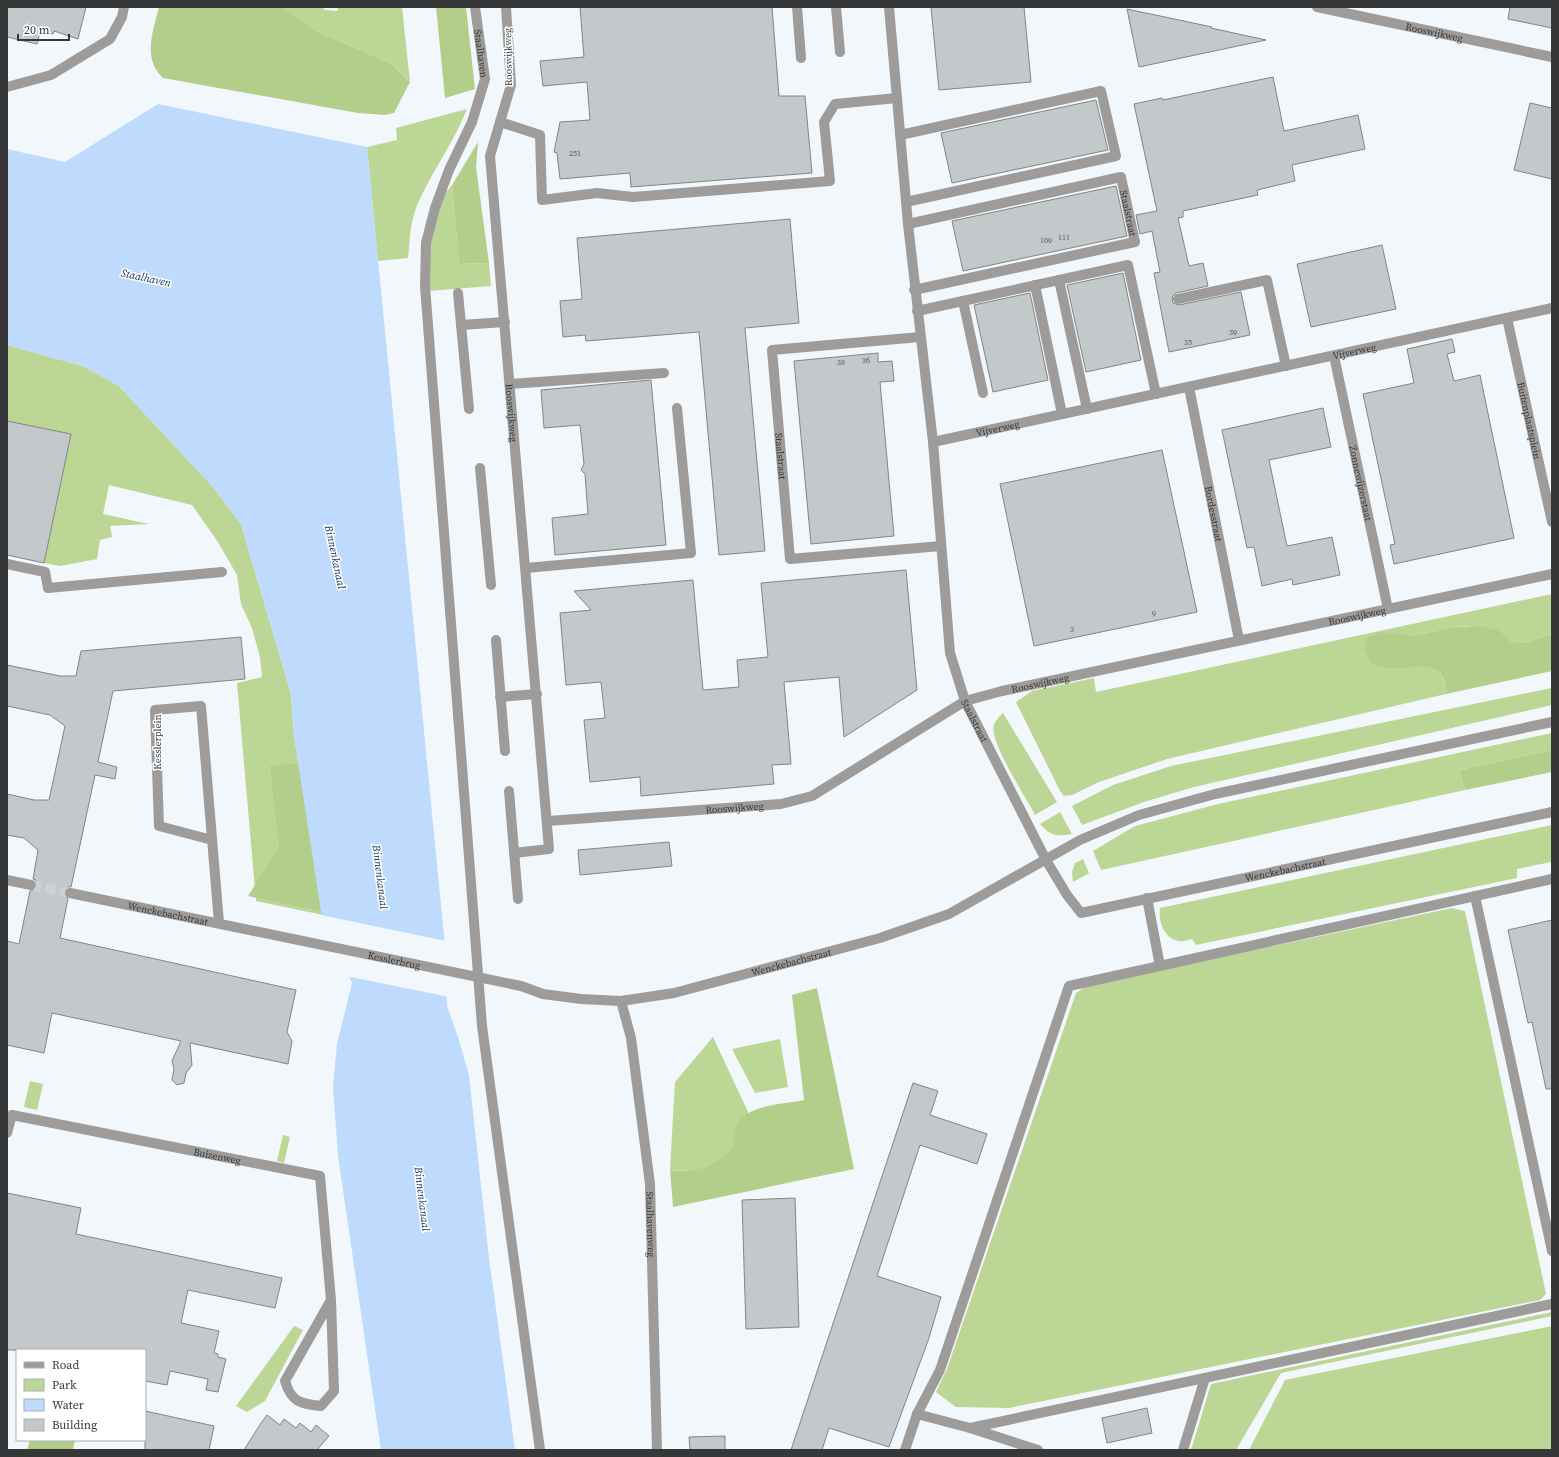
<svg xmlns="http://www.w3.org/2000/svg" width="1559" height="1457" font-family="'Source Serif 4',serif">
<style>
.green{fill:#bcd695}
.forest{fill:#b3ce8b}
.water{fill:#bedbfd}
.pier{fill:#f2f7fb}
.building{fill:#c3c8cb;stroke:#818588}
.lines{fill:none;stroke-linecap:round;stroke-linejoin:round}
.minor-tunnel{stroke:#ccd1d4;stroke-width:10;stroke-dasharray:10 5;stroke-linecap:butt}
.minor{stroke:#9e9c9a;stroke-width:10}
.labels{text-anchor:middle;dominant-baseline:central;stroke-width:3;stroke-linejoin:round;paint-order:stroke}
.number-label{font-size:8px;fill:#585b5d}
.street-label{font-size:10px;fill:#353738;stroke:#fff}
.water-label{font-size:11px;font-style:italic;fill:#0e2f53;stroke:#fff}
</style>
<rect width="100%" height="100%" fill="#f2f7fb"/>
<path class="green" d="M283,7H322L325,10L338,11L337,7H402L410,82L392,64L316,31Z
M467,109C454,142 433,170 419,201C410,219 410,239 408,258L378,261L367,147L397,140L396,128Z
M452,185L459,264L489,263L491,286L429,291L430,224L443,196Z
M7,345L83,366L119,386L214,488L241,524L291,694L294,736L323,915L256,901L237,683L262,677L260,657L252,628L241,604L237,575L218,542L192,505L109,485L103,514L149,524L110,526L112,537L100,540L97,559L60,566L44,563L71,434L7,421Z
M1552,594V634L1523,643L1510,641L1501,631L1467,626L1451,627L1414,636L1389,668C1416,667 1446,657 1446,694L1167,759L1099,782L1072,795L1064,796L1060,791L1016,702L1032,691L1094,678L1096,692Z
M1552,688V705L1194,787L1144,802L1082,825L1072,806L1113,785L1171,766Z
M1003,713L1057,802L1035,815C1027,799 988,740 994,725C995,721 1000,716 1003,713Z
M1552,733V750L1459,770L1465,790L1101,870L1093,851L1135,826L1218,804Z
M1060,812L1072,834C1056,837 1051,836 1040,824Z
M1552,825V865L1551,862L1517,869V878L1196,945L1192,939C1188,940 1183,942 1179,941C1164,939 1158,921 1160,908Z
M1083,859L1089,873L1073,882L1072,872L1075,863Z
M1452,908L1465,911L1546,1294L1540,1300L1009,1408L956,1407L936,1392L947,1369L1076,993L1086,986Z
M713,1037L749,1114C733,1123 737,1138 730,1151C721,1168 687,1173 670,1170L675,1082Z
M780,1039L788,1087L755,1093L732,1049Z
M30,1081L43,1084L37,1110L24,1107Z
M283,1135L290,1137L284,1163L277,1161Z
M1552,1312V1316L1281,1373L1236,1450H1191L1211,1384Z
M294,1326L303,1330L265,1401L247,1412L236,1406Z
M1552,1326V1450H1249L1285,1380Z"/>
<path class="forest" d="M159,7H283L316,31L392,64L410,82L394,113L385,115L358,113L163,78C142,58 153,32 159,7Z
M436,7H466L475,89L445,98Z
M478,142L476,167L489,263L459,264L452,185Z
M1480,626L1501,631L1510,641L1523,643L1552,634V671L1446,694C1446,656 1417,669 1391,668C1384,668 1377,665 1370,663L1364,648L1368,637L1381,632L1414,636L1451,627Z
M1552,750V772L1465,790L1459,770Z
M299,763L321,911L248,896L279,848L270,766Z
M817,988L854,1169L673,1207L670,1170C688,1174 725,1166 732,1146C735,1137 734,1125 742,1118C757,1104 785,1104 804,1100L792,995Z
M30,1440H75L73,1450H27Z"/>
<path class="water" d="M158,104L367,147L444,936L447,1006L459,1040L469,1075L488,1250L515,1450H381L338,1156L333,1087L337,1044L352,983L321,911L294,736L291,694L241,524L214,488L119,386L83,366L7,345V149L65,162Z"/>
<path class="pier" d="M321,915L446,941L449,997L346,976Z"/>
<path class="building" d="M7,7H86L78,39L54,31L53,34L40,32L37,44L7,37Z
M580,7H772L779,96H805L812,173L631,187L630,173L560,179L557,153L554,152L560,122L590,120L587,82L543,86L540,61L584,57Z
M931,7H1024L1031,82L939,90Z
M1510,7H1552V28L1508,19Z
M1127,9L1212,27L1211,28L1266,40L1139,67Z
M1273,77L1284,131L1358,115L1365,149L1292,165L1295,181L1257,190L1258,195L1183,211V217L1178,218L1189,266L1203,263L1208,286L1176,293L1172,297L1173,303L1179,305L1241,292L1250,335L1169,352L1154,273L1160,272L1152,231L1140,234L1136,215L1157,211L1134,104L1162,98L1163,100Z
M1096,100L1108,150L952,183L941,133Z
M1530,103L1552,108V179L1514,170Z
M1116,186L1127,236L963,271L952,221Z
M790,219L799,323L745,328L765,551L719,555L699,332L586,341L585,335L563,337L560,301L582,299L577,238Z
M1382,245L1396,309L1311,327L1297,264Z
M1123,273L1141,360L1086,372L1067,285Z
M1030,293L1048,380L993,392L974,305Z
M1452,339L1455,352L1447,354L1454,381L1480,375L1514,538L1394,564L1390,545L1395,544L1363,394L1414,383L1407,349Z
M878,353V362L892,361L894,381L880,382L894,536L811,544L794,361Z
M651,380L666,545L555,555L552,518L588,514L585,474L581,470L584,464L580,425L544,428L541,390Z
M1323,408L1331,447L1269,460L1287,546L1332,537L1340,575L1293,585L1292,579L1262,586L1254,547L1247,548L1222,430Z
M7,421L71,434L44,563L7,555Z
M1162,450L1197,612L1034,646L1000,484Z
M906,570L917,690L844,737L839,677L784,682L791,764L772,765L774,784L641,796L640,777L590,782L584,720L605,718L601,682L566,685L560,613L591,610L574,591L693,580L703,690L739,687L737,660L768,657L761,583Z
M241,637L245,679L113,691L98,762L117,767L115,779L95,775L71,887H68L64,891V895L68,899L60,938L296,990L287,1032L292,1041L288,1064L190,1043L192,1065L186,1073L184,1083L177,1085L172,1080L174,1069L172,1061L181,1041L52,1013L44,1053L7,1045V941L19,944L30,891L36,890L37,886L36,880L33,879L38,850L24,838L7,835V794L34,800H49L65,726L50,715L7,706V665L60,676H76L81,651Z
M669,842L672,866L580,875L578,850Z
M1552,920V1089H1546L1532,1022L1528,1023L1508,930Z
M913,1083L938,1091L930,1115L987,1134L977,1164L920,1145L877,1276L941,1297L929,1338L889,1447L829,1428L822,1450H791Z
M7,1193L81,1208L76,1234L282,1278L275,1308L188,1290L181,1323L219,1331L214,1353L218,1354V1357L226,1359L218,1392L206,1390L208,1379L170,1371L167,1385L145,1381V1350H7Z
M795,1198L799,1327L746,1329L742,1200Z
M1147,1408L1152,1433L1107,1443L1102,1418Z
M145,1411L214,1426L209,1450H145Z
M267,1415L280,1425L284,1419L296,1428L300,1423L311,1432L316,1425L329,1436L317,1450H244L261,1423Z
M725,1436V1450H690L689,1437Z"/>
<g class="lines">
<path class="minor-tunnel" d="M31,885L70,893"/>
<g class="minor">
<path id="s1" d="M475,7L485,79L472,122L449,170L435,208L426,243L425,286L482,1026L540,1450"/>
<path id="s2" d="M506,7L511,85L490,156L549,849L514,853"/>
<path d="M797,7L801,58"/>
<path d="M836,7L840,52"/>
<path id="s3" d="M889,7L908,224L933,442L950,653L965,701L1046,860L1067,895L1081,913L1552,812"/>
<path id="s4" d="M1317,7L1552,57"/>
<path d="M7,87L51,75L110,39L122,17L124,7"/>
<path d="M500,122L540,135L542,200L597,193L633,197L830,181L824,122L835,104L897,98"/>
<path d="M900,135L1101,91L1116,156L906,202"/>
<path id="s5" d="M908,224L1121,177L1135,242L914,290"/>
<path d="M1059,280L1087,409"/>
<path d="M1035,285L1062,414"/>
<path d="M458,293L469,409"/>
<path d="M1178,299L1267,280L1286,366"/>
<path d="M963,301L1128,265L1156,394"/>
<path d="M917,311L963,301L983,393"/>
<path id="s6" d="M1507,318L1552,522"/>
<path d="M461,325L505,322"/>
<path id="s7" d="M920,337L772,350L790,559L941,546"/>
<path id="s8" d="M1334,356L1388,609"/>
<path d="M510,384L664,373"/>
<path id="s9" d="M1189,387L1239,640"/>
<path id="s10" d="M933,442L1552,308"/>
<path d="M480,468L491,585"/>
<path d="M7,564L45,572L48,588L222,572"/>
<path d="M526,568L691,553L677,408"/>
<path d="M496,640L505,751"/>
<path d="M500,697L537,694"/>
<path d="M509,791L518,899"/>
<path id="s11" d="M548,821L781,804L812,796L965,701L1002,691L1552,574"/>
<path d="M212,840L159,826L155,710L201,706L219,923"/>
<path d="M7,880L31,885"/>
<path id="s12" d="M70,893L521,986L543,994L581,999L621,1001L674,993L880,938L949,914L1080,840L1139,815L1215,794L1552,722"/>
<path d="M1475,896L1552,1251"/>
<path d="M1147,898L1160,966"/>
<path id="s13" d="M621,1001L631,1038L650,1184L657,1450"/>
<path id="s14" d="M7,1133L12,1115L320,1176L331,1300L334,1391L321,1406C301,1404 291,1402 285,1381L331,1300"/>
<path d="M917,1414L940,1370L1069,986L1552,879"/>
<path d="M970,1428L1552,1304"/>
<path d="M905,1450L917,1414L970,1428L1038,1450"/>
<path d="M1183,1450L1205,1378"/>
</g>
</g>
<g class="labels">
<g class="number-label">
<text x="575" y="153">251</text>
<text x="1064" y="237">111</text>
<text x="1046" y="240">109</text>
<text x="1233" y="332">39</text>
<text x="1188" y="342">35</text>
<text x="866" y="360">36</text>
<text x="841" y="362">38</text>
<text x="1154" y="613">9</text>
<text x="1072" y="629">3</text>
</g>
<g class="street-label">
<text stroke="none"><textPath href="#s4" startOffset="120">Rooswijkweg</textPath></text>
<text stroke="none"><textPath href="#s1" startOffset="47">Staalhaven</textPath></text>
<text transform="translate(508 57) rotate(-91)">Rooswijkweg</text>
<text stroke="none"><textPath href="#s5" startOffset="255">Staalstraat</textPath></text>
<text stroke="none"><textPath href="#s10" startOffset="431">Vijverweg</textPath></text>
<text stroke="none"><textPath href="#s2" startOffset="410">Rooswijkweg</textPath></text>
<text stroke="none"><textPath href="#s6" startOffset="105">Buitenplaatsplein</textPath></text>
<text stroke="none"><textPath href="#s10" startOffset="66">Vijverweg</textPath></text>
<text stroke="none"><textPath href="#s7" startOffset="255">Staalstraat</textPath></text>
<text stroke="none"><textPath href="#s8" startOffset="130">Zonnewijzerstaat</textPath></text>
<text stroke="none"><textPath href="#s9" startOffset="129">Bordesstraat</textPath></text>
<text stroke="none"><textPath href="#s11" startOffset="847">Rooswijkweg</textPath></text>
<text stroke="none"><textPath href="#s11" startOffset="523">Rooswijkweg</textPath></text>
<text stroke="none"><textPath href="#s3" startOffset="721">Staalstraat</textPath></text>
<text transform="translate(157 742) rotate(-90)">Kesslerplein</text>
<text stroke="none"><textPath href="#s11" startOffset="187">Rooswijkweg</textPath></text>
<text stroke="none"><textPath href="#s3" startOffset="1150">Wenckebachstraat</textPath></text>
<text stroke="none"><textPath href="#s12" startOffset="100">Wenckebachstraat</textPath></text>
<text stroke="none"><textPath href="#s12" startOffset="331">Kesslerbrug</textPath></text>
<text stroke="none"><textPath href="#s12" startOffset="737">Wenckebachstraat</textPath></text>
<text stroke="none"><textPath href="#s14" startOffset="228">Buizenweg</textPath></text>
<text stroke="none"><textPath href="#s13" startOffset="226">Staalhavenweg</textPath></text>
</g>
<g class="water-label">
<text transform="translate(146 278) rotate(12)">Staalhaven</text>
<text transform="translate(335 557) rotate(78)">Binnenkanaal</text>
<text transform="translate(380 877) rotate(83)">Binnenkanaal</text>
<text transform="translate(422 1199) rotate(83)">Binnenkanaal</text>
</g>
</g>
<rect width="1559" height="1457" fill="none" stroke="#353738" stroke-width="16"/>
<rect x="16" y="1349" width="130" height="92" fill="#ffffff" stroke="#aeafaf"/>
<rect x="24" y="1362" width="20" height="6" fill="#9e9c9a" stroke="#aeafaf"/>
<text x="52" y="1369" font-size="12" fill="#353738">Road</text>
<rect x="24" y="1379" width="20" height="12" fill="#bcd695" stroke="#aeafaf"/>
<text x="52" y="1389" font-size="12" fill="#353738">Park</text>
<rect x="24" y="1399" width="20" height="12" fill="#bedbfd" stroke="#aeafaf"/>
<text x="52" y="1409" font-size="12" fill="#353738">Water</text>
<rect x="24" y="1419" width="20" height="12" fill="#c3c8cb" stroke="#aeafaf"/>
<text x="52" y="1429" font-size="12" fill="#353738">Building</text>
<path d="M18 34v6h51v-6" fill="none" stroke="#353738" stroke-width="2"/>
<text x="24" y="34" font-size="12" fill="#353738" stroke="#ffffff" stroke-width="3" paint-order="stroke">20 m</text>
</svg>
